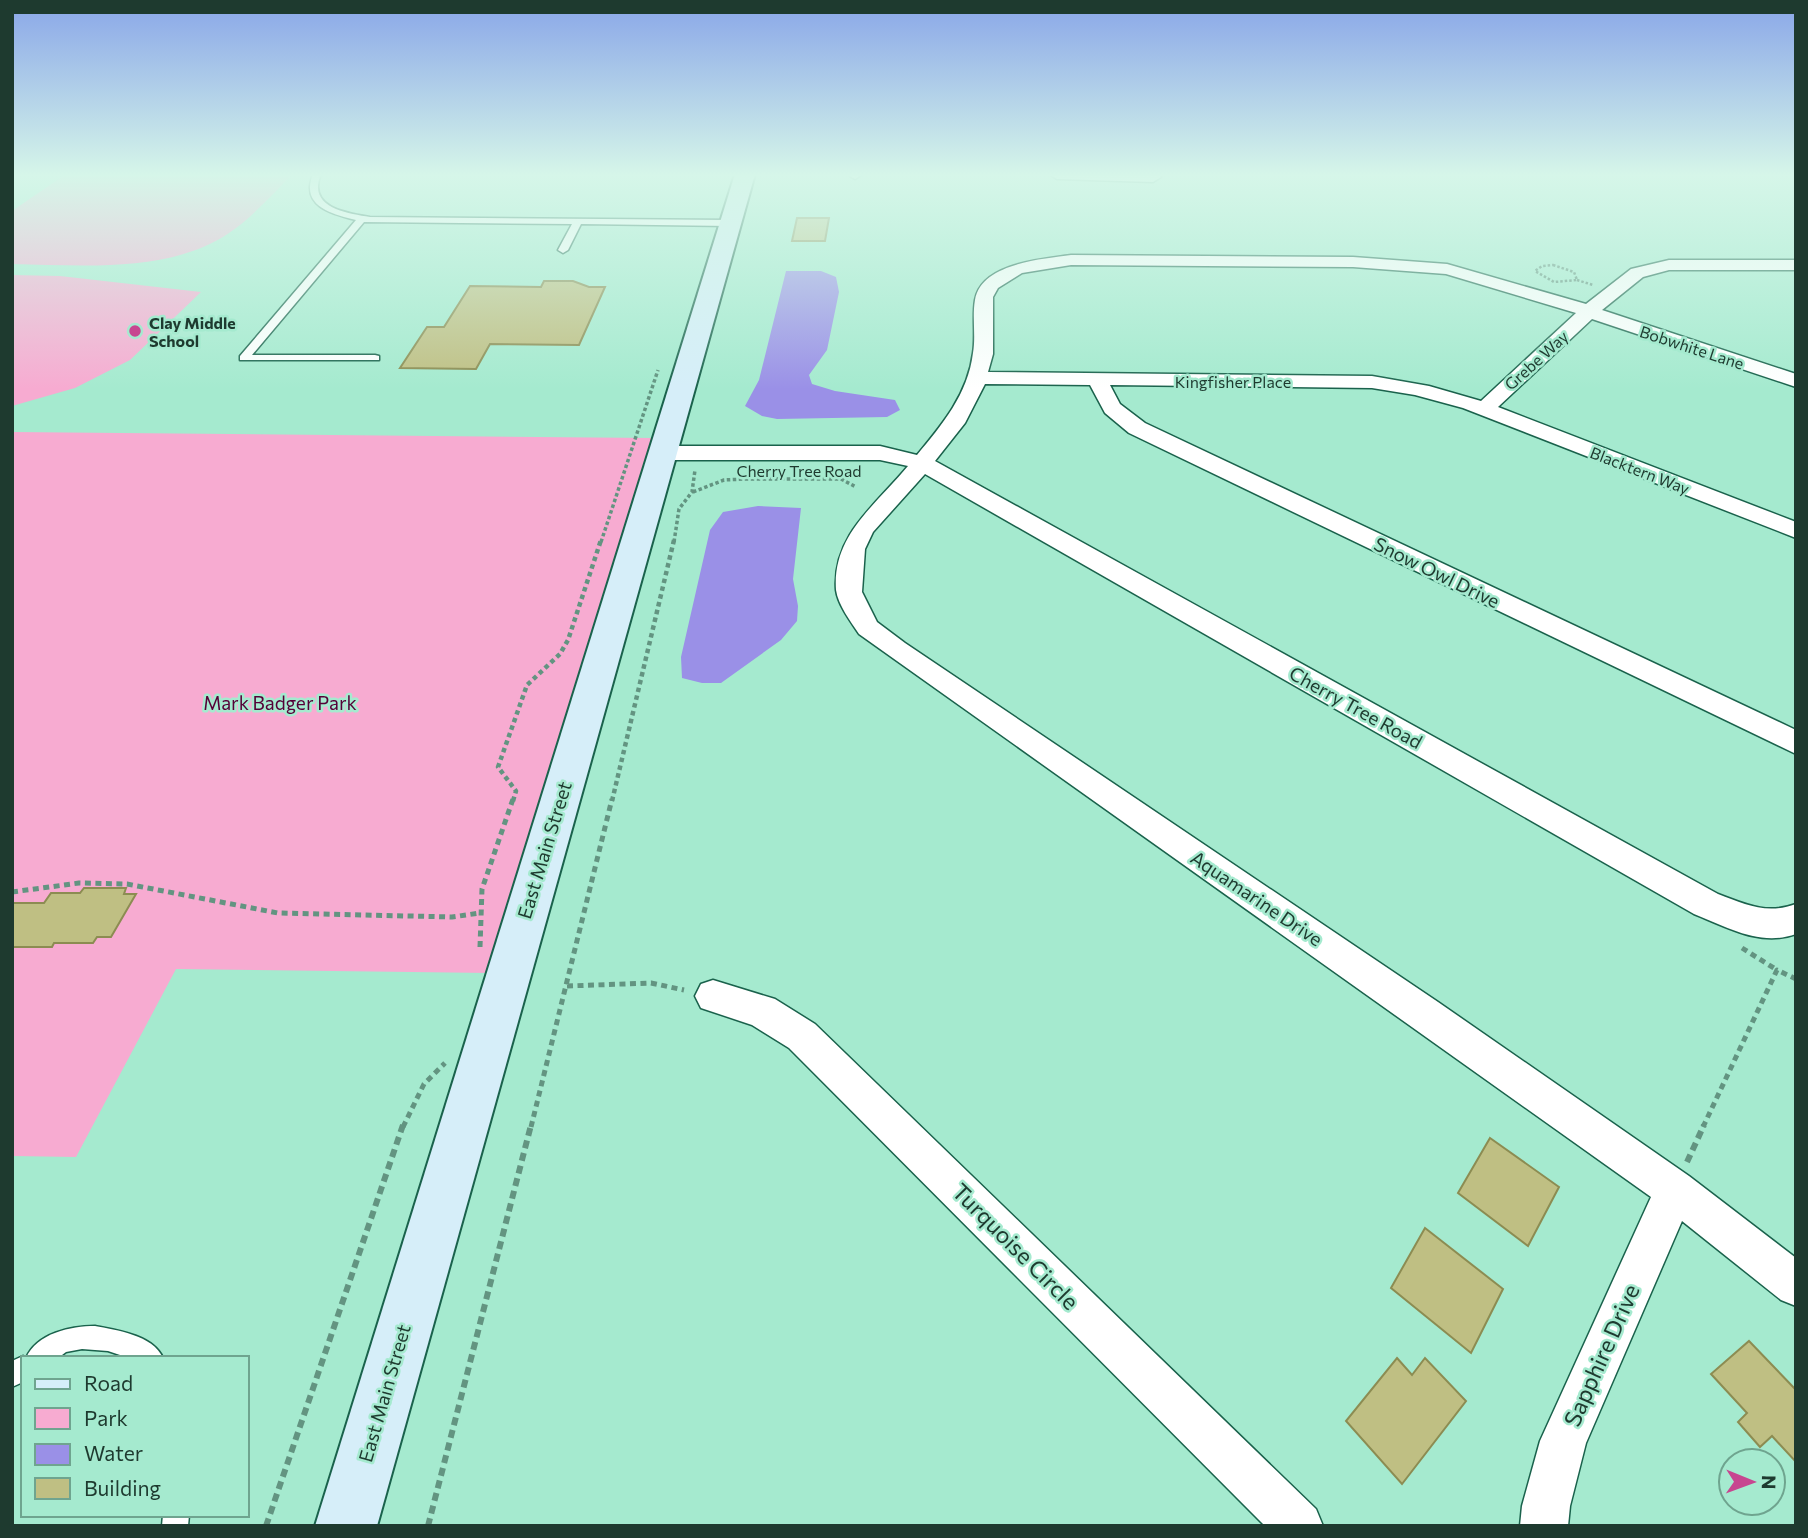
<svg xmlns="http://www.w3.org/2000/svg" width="1808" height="1538" font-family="Commissioner,sans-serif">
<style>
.green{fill:#f7abd1}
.water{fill:#9a90e7}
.building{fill:#bfbf83;stroke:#8c8c52;stroke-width:2}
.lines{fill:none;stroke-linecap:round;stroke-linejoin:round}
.service-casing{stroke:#1a624c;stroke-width:3}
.minor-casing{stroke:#1a624c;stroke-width:3}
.secondary-casing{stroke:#1a624c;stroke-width:4}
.path-far4{stroke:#639481;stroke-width:2.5;stroke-dasharray:2.5 2;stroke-linecap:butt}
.path-far3{stroke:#639481;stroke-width:3.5;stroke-dasharray:3.5 2.5;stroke-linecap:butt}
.path-far2{stroke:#639481;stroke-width:4.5;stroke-dasharray:4.5 3.5;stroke-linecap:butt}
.path-far1{stroke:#639481;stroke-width:5;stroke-dasharray:6 4.5;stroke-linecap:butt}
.path{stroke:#639481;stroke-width:6;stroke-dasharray:8 5;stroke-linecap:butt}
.service{fill:#fff;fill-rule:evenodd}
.minor{fill:#fff;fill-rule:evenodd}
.secondary{fill:#d6eef9;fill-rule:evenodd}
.poi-dot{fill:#c74690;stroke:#a5eacf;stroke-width:2.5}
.labels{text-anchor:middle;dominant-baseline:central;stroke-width:5;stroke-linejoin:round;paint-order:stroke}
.far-poi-label{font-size:16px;font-weight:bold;fill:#1e3a2f;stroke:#a5eacf;text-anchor:start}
.far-street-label{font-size:16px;fill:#1e3a2f;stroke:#a5eacf}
.street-label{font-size:19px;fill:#1e3a2f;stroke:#a5eacf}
.park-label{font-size:19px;fill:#550037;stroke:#a5eacf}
.near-street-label{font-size:23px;fill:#1e3a2f;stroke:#a5eacf}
</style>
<rect width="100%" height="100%" fill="#a5eacf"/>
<path class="green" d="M66,174H293C273,193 253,217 229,233C168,274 82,265 12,264V211Z
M12,275L60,276L201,292L130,360L75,388L12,406Z
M12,432L654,438L490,973L176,969L76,1157L12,1156Z"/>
<path class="water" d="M786,271H821L836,277L839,292L827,350L809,375L812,384L835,391L895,400L900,410L887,417L777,419L762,416L745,406L759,380Z
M758,506L801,508L793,579L798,606L797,621L781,640L721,683H702L682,678L681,657L710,530L723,512Z"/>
<path class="building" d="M797,218H829L825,241H792Z
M544,281H573L589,287H605L579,345L490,344L476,369L400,368L427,327H444L470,286L541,287Z
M84,888H126L124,894H136L111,937H97L93,943H54L52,947H12V903H44L51,893H80Z
M1490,1138L1559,1187L1528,1246L1458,1193Z
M1425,1228L1503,1289L1471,1353L1391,1288Z
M1749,1341L1796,1390V1462L1772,1436L1760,1447L1738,1422L1747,1413L1711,1374Z
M1397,1358L1412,1375L1425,1358L1466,1401L1402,1484L1346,1421Z"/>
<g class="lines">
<defs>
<path id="service" d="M313,174H321C307,207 345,213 370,217L730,220L734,223L730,226L581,224L568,250L563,253L558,250L572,224L364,222L252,355H375L379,356V360H240V356L356,220C331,214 300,206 313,174Z
M95,1326C116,1330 153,1335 163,1358H129L108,1351L82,1349L66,1352L58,1358H23V1382L12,1387V1361L23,1356L26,1358C37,1333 71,1326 95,1326Z
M163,1515H189L188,1526H162Z"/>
<path id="minor" d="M846,174H863L855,179Z
M1049,174H1158L1161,177L1153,182L1057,179Z
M1071,255L1353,257L1447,264L1586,304L1631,269L1669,260H1796V270H1669L1643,277L1602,310L1796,374V387L1592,319L1498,407L1796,522V538L1463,408L1415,395L1372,388L1110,385L1120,404L1145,423L1796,730V754L1129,433L1105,413L1090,385L985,384L965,423L935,461L1718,894C1745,904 1766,915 1796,904V934C1760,947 1727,927 1694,914L925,474L873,532L865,549L862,592L877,622L905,643L1438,1002L1689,1176L1796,1258V1306L1781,1300L1682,1221L1586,1443L1570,1506L1568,1526H1520L1522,1506L1540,1441L1651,1197L859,634C851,622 838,605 836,590C832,535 876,505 908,466L880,460H664L656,458L653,453L656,448L664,446H880L917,455C942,425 968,394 973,353C976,336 972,317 975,300C981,263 1043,259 1071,255ZM1071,265L1353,267L1446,274L1576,313L1481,401L1429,386L1372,376L988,372L993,354V297L998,288L1022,273Z
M713,980L775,999L815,1024L1316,1509L1323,1526H1265L789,1048L752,1025L701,1008L695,996L701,984Z"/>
<path id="secondary" d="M735,174H755L377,1526H315Z"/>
</defs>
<use href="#service" class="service-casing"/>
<use href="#minor" class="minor-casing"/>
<use href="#secondary" class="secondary-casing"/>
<path class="path-far4" d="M1553,265L1574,272L1577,280L1554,282L1535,271L1542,266Z
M1577,280L1593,285"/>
<path class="path-far3" d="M693,492L724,480L744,479H841L856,487
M601,542L658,370
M674,542L679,509L692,492L695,470"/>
<path class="path-far2" d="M513,801L516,791L498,767L527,685L560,654L568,640L601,540
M612,801L674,540"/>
<path class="path-far1" d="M12,892L79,883L127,884L278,913L452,917L480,913
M480,947L482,889L513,799
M1742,948L1777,970
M567,986L651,983L684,990
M403,1127L424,1084L445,1063
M531,1127L612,799
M1703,1127L1777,970L1796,979"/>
<path class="path" d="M1687,1162L1704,1125
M266,1526L403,1125
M428,1526L531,1125"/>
<use href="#service" class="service"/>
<use href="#minor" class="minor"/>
<use href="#secondary" class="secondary"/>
</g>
<linearGradient id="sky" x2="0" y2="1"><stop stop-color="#89a6e8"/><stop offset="0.45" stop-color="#d6f6e9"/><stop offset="1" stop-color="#d6f6e9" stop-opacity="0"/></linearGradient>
<rect width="1808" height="389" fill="url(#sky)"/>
<circle class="poi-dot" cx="135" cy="331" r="7"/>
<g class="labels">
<g class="far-poi-label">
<text x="149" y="322">Clay Middle<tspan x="149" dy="18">School</tspan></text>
</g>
<g class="far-street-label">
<text transform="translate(1692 347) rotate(18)">Bobwhite Lane</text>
<text transform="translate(1536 360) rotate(-42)">Grebe Way</text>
<text x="1233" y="381">Kingfisher Place</text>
<text x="799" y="470">Cherry Tree Road</text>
<text transform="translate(1640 470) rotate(21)">Blacktern Way</text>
</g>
<g class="street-label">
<text transform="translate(1437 572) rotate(26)">Snow Owl Drive</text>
<text transform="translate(1356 707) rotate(29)">Cherry Tree Road</text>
<text transform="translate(544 850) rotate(-73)">East Main Street</text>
<text transform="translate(1257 898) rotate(34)">Aquamarine Drive</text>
<text transform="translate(384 1393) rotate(-74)">East Main Street</text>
</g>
<g class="park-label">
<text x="280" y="702">Mark Badger Park</text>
</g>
<g class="near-street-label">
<text transform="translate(1016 1246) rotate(45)">Turquoise Circle</text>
<text transform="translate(1601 1355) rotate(-66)">Sapphire Drive</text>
</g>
</g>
<rect width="1808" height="1538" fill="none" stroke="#1e3a2f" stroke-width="28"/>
<rect x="21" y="1356" width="228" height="161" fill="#a5eacf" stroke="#6fa48f" stroke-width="2"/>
<rect x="35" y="1379" width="35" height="10" fill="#d6eef9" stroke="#6fa48f" stroke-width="2"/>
<text x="84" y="1391" font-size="21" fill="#1e3a2f">Road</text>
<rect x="35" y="1408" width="35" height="21" fill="#f7abd1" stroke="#6fa48f" stroke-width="2"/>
<text x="84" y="1426" font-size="21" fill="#1e3a2f">Park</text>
<rect x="35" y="1444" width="35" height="21" fill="#9a90e7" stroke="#6fa48f" stroke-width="2"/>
<text x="84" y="1461" font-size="21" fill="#1e3a2f">Water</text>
<rect x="35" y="1478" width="35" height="21" fill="#bfbf83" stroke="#6fa48f" stroke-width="2"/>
<text x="84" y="1496" font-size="21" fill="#1e3a2f">Building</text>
<g transform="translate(1752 1482) rotate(91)"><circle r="33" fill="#a5eacf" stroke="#6fa48f" stroke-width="2"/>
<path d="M0-5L12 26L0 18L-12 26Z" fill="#c74690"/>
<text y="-10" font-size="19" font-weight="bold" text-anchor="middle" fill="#1e3a2f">N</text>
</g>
</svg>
